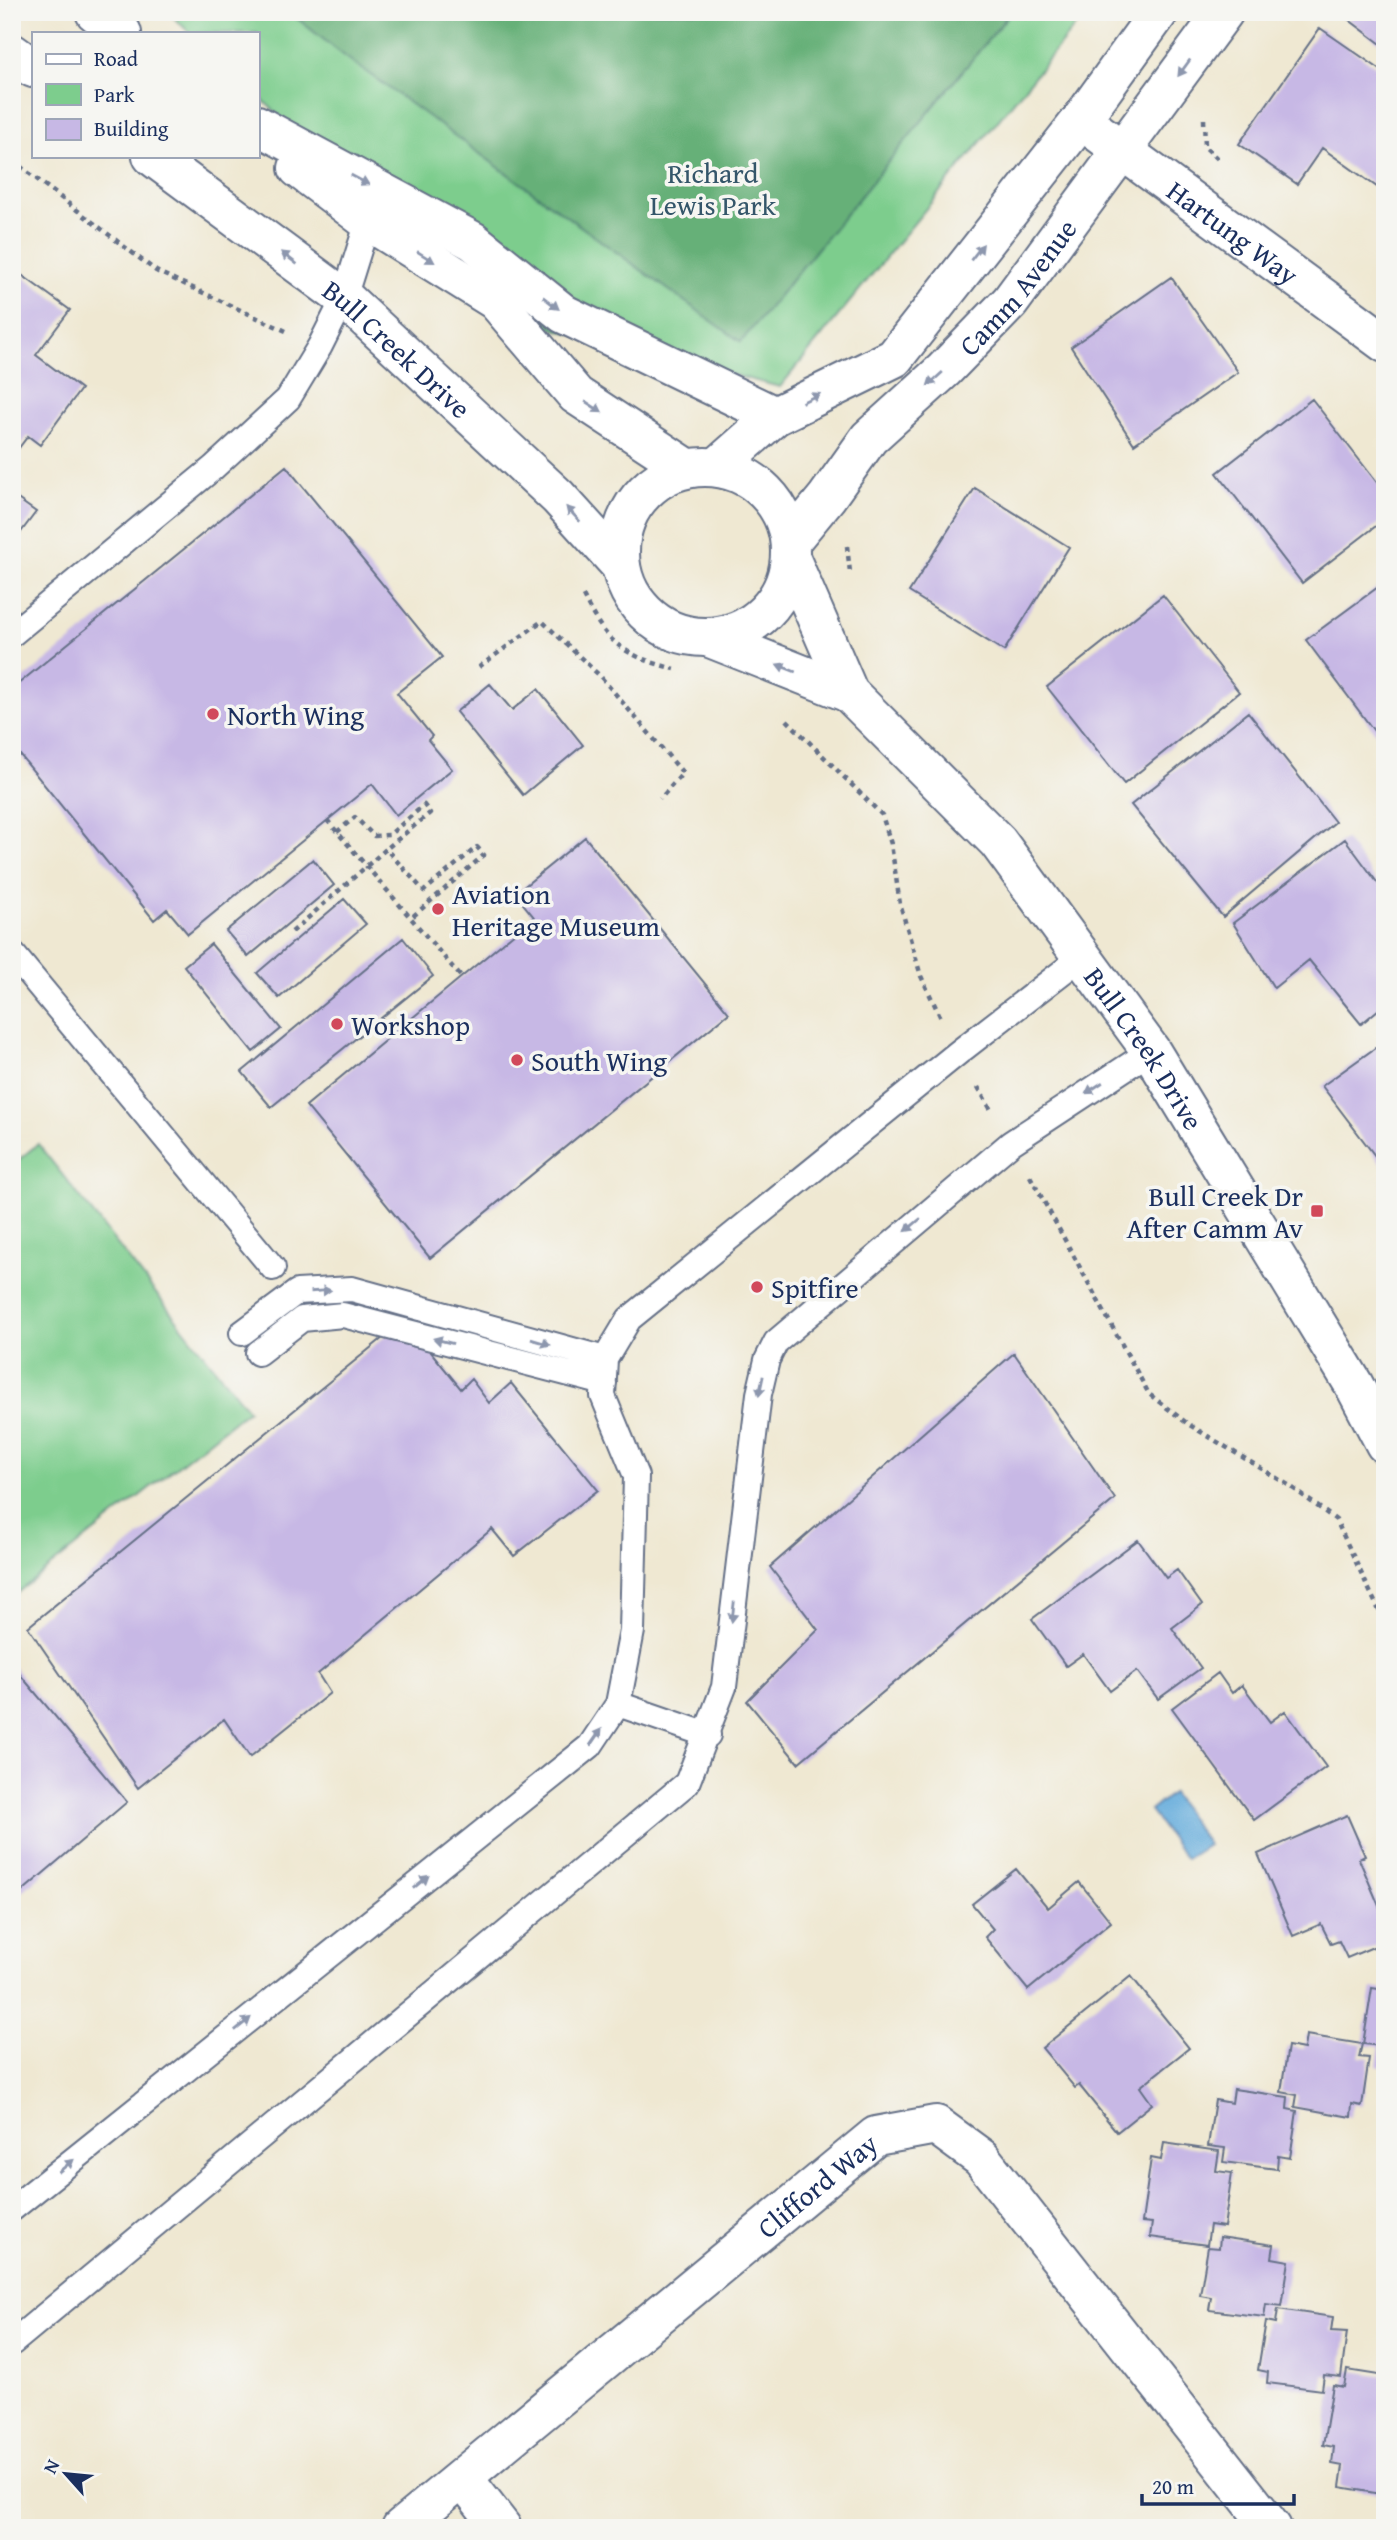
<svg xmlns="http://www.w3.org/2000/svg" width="1397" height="2540" font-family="'Gentium Book Plus',serif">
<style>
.green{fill:#7dcd8d;stroke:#4c7e76;stroke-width:2}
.forest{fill:#66b078;stroke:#40706b;stroke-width:2}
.water{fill:#65acdc;stroke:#406e9d;stroke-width:2}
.building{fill:#c7b8e5}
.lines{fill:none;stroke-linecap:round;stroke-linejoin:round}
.lane-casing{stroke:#657087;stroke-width:28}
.street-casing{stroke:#657087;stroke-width:42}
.secondary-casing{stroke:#657087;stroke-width:42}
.path{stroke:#657087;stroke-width:4.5;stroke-dasharray:5 5;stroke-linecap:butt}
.lane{stroke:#fff;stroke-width:24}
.street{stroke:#fff;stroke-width:38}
.secondary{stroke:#fff;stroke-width:38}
.oneway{fill:#8d97ae}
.poi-dot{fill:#d1495b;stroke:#f6f6f2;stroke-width:2.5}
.labels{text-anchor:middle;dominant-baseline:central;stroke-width:7;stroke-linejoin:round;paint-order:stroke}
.park-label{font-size:28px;fill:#34566a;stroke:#f6f6f2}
.street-label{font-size:28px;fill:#1b2f5e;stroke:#f6f6f2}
.poi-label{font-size:28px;fill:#1b2f5e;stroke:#f6f6f2;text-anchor:start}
</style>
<rect width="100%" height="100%" fill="#f6f6f2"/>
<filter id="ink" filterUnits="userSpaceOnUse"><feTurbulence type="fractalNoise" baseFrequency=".0143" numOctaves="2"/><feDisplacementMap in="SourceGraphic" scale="14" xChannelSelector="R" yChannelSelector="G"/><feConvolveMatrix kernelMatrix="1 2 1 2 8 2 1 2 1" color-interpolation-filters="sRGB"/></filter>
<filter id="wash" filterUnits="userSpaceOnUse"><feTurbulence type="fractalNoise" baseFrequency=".00686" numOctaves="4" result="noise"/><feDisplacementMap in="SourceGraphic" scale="28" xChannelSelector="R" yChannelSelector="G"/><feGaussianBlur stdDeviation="1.57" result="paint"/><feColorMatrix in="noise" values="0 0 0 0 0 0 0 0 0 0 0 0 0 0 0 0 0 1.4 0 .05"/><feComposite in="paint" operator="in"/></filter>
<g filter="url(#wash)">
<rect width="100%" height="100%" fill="#efe8d2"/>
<path class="green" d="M168,12H1087L780,387L492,313L257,95V33H190Z
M38,1144L248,1410L12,1597V1165Z"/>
<path class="forest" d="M289,12H1011L741,342L347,58Z"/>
<path class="water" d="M1172,1793L1208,1845L1186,1859L1150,1811Z"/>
<g id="blocks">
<path class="building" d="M1354,12H1385V47L1348,19Z
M1320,28L1385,73L1384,192L1322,148L1297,184L1239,144Z
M12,268L70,310L36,355L81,389L40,445L28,436L12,457Z
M1171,277L1238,372L1134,444L1071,347Z
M1312,399L1385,493V519L1302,583L1217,473Z
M286,466L442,657L397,693L432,736L428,740L452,769L396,815L372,784L188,934L167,909L154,920L12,745V689Z
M975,488L1069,547L1004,651L909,592Z
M12,495L36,512L12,544Z
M1385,582V742L1383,743L1306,640Z
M1163,595L1239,692L1124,784L1047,687Z
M490,684L512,710L538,689L583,745L523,795L456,712Z
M1248,712L1335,822L1223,917L1131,805Z
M585,837L729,1013L430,1258L306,1106L534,917L515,894Z
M1345,839L1385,893V1004L1361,1024L1309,960L1274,988L1233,923Z
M313,859L334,885L248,957L226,931Z
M344,899L366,924L279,998L257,973Z
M403,938L433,976L271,1107L242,1072Z
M211,944L281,1029L253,1052L184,966Z
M1385,1041V1169L1322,1086Z
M405,1320L461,1389L471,1379L489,1403L511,1383L598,1490L514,1556L492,1529L318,1674L330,1693L250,1757L224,1719L138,1788L28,1627Z
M1014,1353L1115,1499L798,1763L747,1701L818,1630L770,1567Z
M1138,1540L1166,1578L1177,1570L1202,1605L1172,1628L1201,1668L1158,1699L1137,1671L1110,1691L1083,1654L1066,1666L1032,1619Z
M12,1665L127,1802L12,1900Z
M1218,1673L1232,1693L1242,1685L1270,1722L1285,1711L1326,1767L1254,1820L1172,1708Z
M1347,1815L1365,1856L1359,1859L1385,1920V1942L1347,1958L1339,1941L1331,1944L1321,1924L1293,1936L1258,1854Z
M1016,1869L1048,1908L1079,1882L1111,1922L1028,1990L985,1937L993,1929L972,1904Z
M1131,1976L1189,2048L1140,2087L1152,2104L1117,2132L1079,2085L1075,2088L1042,2048Z
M1372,1988L1385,1990V2068L1377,2066L1380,2046L1363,2044Z
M1306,2035L1362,2044L1359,2057L1369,2058L1362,2106L1352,2104L1351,2117L1295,2107L1297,2095L1281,2092L1288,2046L1304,2049Z
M1234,2089L1288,2097L1287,2109L1297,2111L1290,2158L1278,2156L1277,2169L1223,2162L1225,2148L1208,2146L1215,2100L1232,2103Z
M1164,2143L1219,2151L1216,2171L1232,2173L1224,2227L1210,2225L1207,2245L1150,2237L1152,2223L1142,2222L1151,2158L1161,2160Z
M1220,2237L1274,2245L1272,2258L1289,2261L1282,2306L1266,2304L1264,2317L1209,2310L1211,2297L1200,2295L1208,2247L1219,2248Z
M1278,2309L1333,2317L1331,2331L1347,2332L1341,2377L1324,2375L1322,2390L1267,2383L1268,2372L1258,2370L1266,2321L1276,2323Z
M1347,2370L1385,2376V2475L1381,2494L1340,2487L1343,2466L1332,2464L1334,2447L1323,2445L1333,2385L1344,2387Z"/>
</g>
</g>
<g filter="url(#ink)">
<use href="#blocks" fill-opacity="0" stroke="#657087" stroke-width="2"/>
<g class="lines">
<defs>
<path id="lane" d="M12,634L213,468L288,399L320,346L344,298L368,221
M12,953L273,1268
M242,1333L297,1292L352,1289L605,1359
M258,1353L302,1319L343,1315L604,1383
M618,1704L708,1735
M12,2209L590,1746L618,1704L632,1631L636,1476L603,1396L605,1359L629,1319L959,1052L1083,956
M12,2343L687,1783L724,1687L759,1394L767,1360L776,1342L1011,1143L1151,1051"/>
<g id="street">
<path id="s1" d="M1081,120L1385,343"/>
<path d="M463,2478L502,2528"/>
<path id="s2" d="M401,2528L876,2136L936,2125L981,2158L1272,2528"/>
</g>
<g id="secondary">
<path d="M95,12L122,33"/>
<path d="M12,53L33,68"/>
<path d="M257,125L473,241L564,314L775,416"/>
<path id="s3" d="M152,156L344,298L558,497L619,564"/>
<path d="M298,168L368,221L496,301L576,395L687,468"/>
<circle cx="705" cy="552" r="85"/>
<path d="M717,467L775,416L894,358L1081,120L1159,12"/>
<path id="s4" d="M790,542L827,497L869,438L944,370L1010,302L1224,12"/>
<path id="s5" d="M790,557L849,693L998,842L1151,1051L1354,1385L1385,1444"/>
<path d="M710,638L849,693"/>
</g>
</defs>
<use href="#lane" class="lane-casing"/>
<use href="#street" class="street-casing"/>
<use href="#secondary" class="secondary-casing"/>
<path class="path" d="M1204,119L1205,147L1219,160
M12,160L156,271L286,331
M847,546L850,572
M583,596C606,643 624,656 675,669
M479,667L542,621L600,676L683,773L660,799
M787,720L882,815L891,844L900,904L921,976L940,1016
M327,820L462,978
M337,832L355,817L374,836L389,835L424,805L430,813L386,849
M292,932L386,849L424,891L477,847L484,855L411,918
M978,1087L991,1110
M1030,1176L1149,1394L1188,1424L1290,1486L1336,1520L1385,1623"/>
<use href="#lane" class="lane"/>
<use href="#street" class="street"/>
<use href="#secondary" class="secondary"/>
</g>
<defs><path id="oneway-solid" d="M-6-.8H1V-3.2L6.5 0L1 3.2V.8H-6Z" transform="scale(1.75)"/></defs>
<g class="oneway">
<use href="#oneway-solid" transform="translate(1184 68) rotate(126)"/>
<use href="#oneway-solid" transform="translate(360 180) rotate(28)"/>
<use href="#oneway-solid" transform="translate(977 252) rotate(-52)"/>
<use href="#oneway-solid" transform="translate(426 257) rotate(32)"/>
<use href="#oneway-solid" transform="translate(289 258) rotate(-143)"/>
<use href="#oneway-solid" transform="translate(551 303) rotate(38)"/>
<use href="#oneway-solid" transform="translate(935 379) rotate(138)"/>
<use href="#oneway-solid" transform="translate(811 398) rotate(-26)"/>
<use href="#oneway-solid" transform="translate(594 407) rotate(33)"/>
<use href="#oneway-solid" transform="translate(573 514) rotate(-133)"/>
<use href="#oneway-solid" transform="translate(786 668) rotate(-158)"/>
<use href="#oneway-solid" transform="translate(1094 1088) rotate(147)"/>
<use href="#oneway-solid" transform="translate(913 1225) rotate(140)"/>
<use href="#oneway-solid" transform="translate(321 1291) rotate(-4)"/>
<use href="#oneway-solid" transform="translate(443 1341) rotate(-165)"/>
<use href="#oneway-solid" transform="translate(541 1342) rotate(16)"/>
<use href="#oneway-solid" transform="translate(761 1386) rotate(102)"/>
<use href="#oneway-solid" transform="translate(733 1612) rotate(97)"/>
<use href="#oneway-solid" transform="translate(596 1737) rotate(-55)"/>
<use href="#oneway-solid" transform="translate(421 1882) rotate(-39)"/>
<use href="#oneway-solid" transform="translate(243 2024) rotate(-39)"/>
<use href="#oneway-solid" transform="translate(66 2166) rotate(-39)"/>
</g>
</g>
<g class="poi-dot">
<circle cx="213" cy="714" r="7"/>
<circle cx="438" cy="909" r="7"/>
<circle cx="337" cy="1024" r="7"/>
<circle cx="517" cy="1060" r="7"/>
<rect x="1310" y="1204" width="14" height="14" rx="3.5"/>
<circle cx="757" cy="1287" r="7"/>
</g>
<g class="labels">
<g class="park-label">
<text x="713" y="172">Richard<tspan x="713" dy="32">Lewis Park</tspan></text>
</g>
<g class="street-label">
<text stroke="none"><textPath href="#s1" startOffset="189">Hartung Way</textPath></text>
<text stroke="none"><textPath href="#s4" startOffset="343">Camm Avenue</textPath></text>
<text stroke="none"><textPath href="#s3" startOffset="312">Bull Creek Drive</textPath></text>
<text stroke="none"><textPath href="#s5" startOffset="612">Bull Creek Drive</textPath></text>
<text stroke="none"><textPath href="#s2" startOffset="539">Clifford Way</textPath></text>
</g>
<g class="poi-label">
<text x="227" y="714">North Wing</text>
<text x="452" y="893">Aviation<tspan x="452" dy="32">Heritage Museum</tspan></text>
<text x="351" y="1024">Workshop</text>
<text x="531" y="1060">South Wing</text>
<text x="1303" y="1195" text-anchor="end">Bull Creek Dr<tspan x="1303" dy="32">After Camm Av</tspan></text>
<text x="771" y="1287">Spitfire</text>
</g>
</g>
<rect width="1397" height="2540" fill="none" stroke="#f6f6f2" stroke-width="42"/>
<rect x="32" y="32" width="228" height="126" fill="#f6f6f2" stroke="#9ea6b7" stroke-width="2"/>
<rect x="46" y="54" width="35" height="10" fill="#ffffff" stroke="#9ea6b7" stroke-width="2"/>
<text x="94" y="66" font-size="21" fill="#1b2f5e">Road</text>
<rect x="46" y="84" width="35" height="21" fill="#7dcd8d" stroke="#9ea6b7" stroke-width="2"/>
<text x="94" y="102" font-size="21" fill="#1b2f5e">Park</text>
<rect x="46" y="119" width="35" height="21" fill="#c7b8e5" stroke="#9ea6b7" stroke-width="2"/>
<text x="94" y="136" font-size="21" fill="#1b2f5e">Building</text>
<g transform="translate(66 2474) rotate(297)" stroke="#f6f6f2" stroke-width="5" paint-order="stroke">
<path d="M0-5L12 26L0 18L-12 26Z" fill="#1b2f5e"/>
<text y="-10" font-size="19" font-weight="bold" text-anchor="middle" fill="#1b2f5e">N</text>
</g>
<path d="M1142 2494v10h152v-10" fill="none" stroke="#1b2f5e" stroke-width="3.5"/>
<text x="1152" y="2494" font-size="21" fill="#1b2f5e" stroke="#f6f6f2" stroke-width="5" paint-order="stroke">20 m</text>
</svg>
